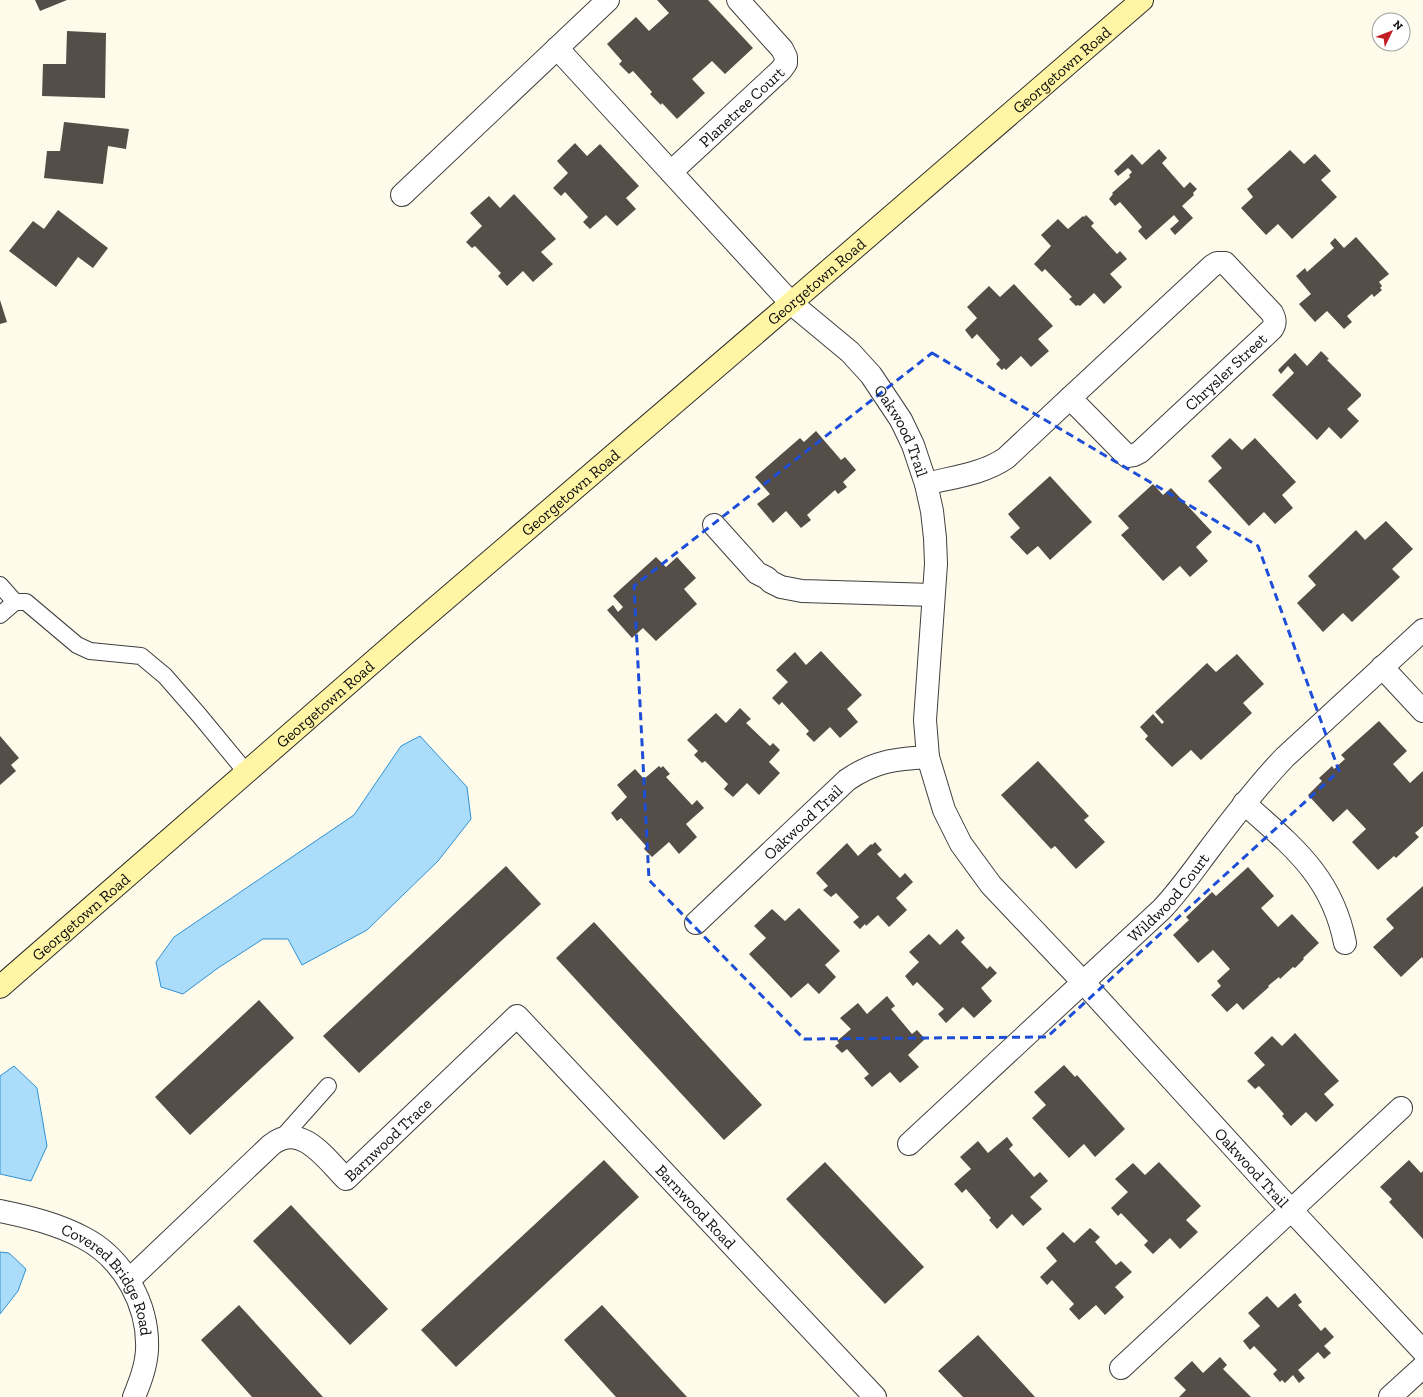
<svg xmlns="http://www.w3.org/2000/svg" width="1423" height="1397" font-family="'Zilla Slab',serif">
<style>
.water{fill:#abdcfa;stroke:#2e92d5}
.building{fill:#554d47}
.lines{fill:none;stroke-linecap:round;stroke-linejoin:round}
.service-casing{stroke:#3f3f3f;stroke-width:18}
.minor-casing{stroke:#3f3f3f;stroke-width:24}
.secondary-casing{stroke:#2e2e2e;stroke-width:24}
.service{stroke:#fff;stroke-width:16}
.minor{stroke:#fff;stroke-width:22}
.secondary{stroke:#fff5a5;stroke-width:22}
.marked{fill:none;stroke:#1d4ed8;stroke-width:3;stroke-dasharray:8 5;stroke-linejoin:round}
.labels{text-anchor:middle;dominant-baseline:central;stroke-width:4;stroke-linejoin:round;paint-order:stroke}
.street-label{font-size:16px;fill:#0c0c0c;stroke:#fff}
</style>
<rect width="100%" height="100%" fill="#fffbea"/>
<path class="water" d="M420,736L467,787L471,819L438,861L367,930L302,965L288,939H263L218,968L183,994L161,987L156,962L174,937L354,815L401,746Z
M14,1066L37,1088L47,1146L31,1181L0,1174V1076Z
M0,1252L9,1253L26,1269L18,1291L0,1314Z"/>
<path class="building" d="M35,0H67L40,11Z
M657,0H708L753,48L725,74L712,61L692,79L705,93L677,119L662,103L661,105L650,94L652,92L633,71L629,74L619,64L622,61L607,44L636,17L649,31L669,13Z
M67,31L106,33L105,98L42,96L43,64H66Z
M64,122L129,129L126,149L108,146L103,184L44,178L47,151H60Z
M575,143L587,156L600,144L639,186L626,198L636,209L617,226L606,215L590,229L583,222L588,217L565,192L561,196L553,188L568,173L557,161Z
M1159,149L1167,158L1162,163L1184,188L1190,182L1197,189L1193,193L1194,195L1182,206L1193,218L1175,235L1170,229L1179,221L1174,215L1146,240L1138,231L1142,227L1120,202L1115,206L1109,199L1113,194L1112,193L1130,177L1129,175L1132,172L1128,168L1118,176L1114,171L1132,154L1142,165Z
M1290,150L1304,164L1315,154L1331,171L1321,180L1337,197L1292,239L1278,224L1266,235L1241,208L1253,197L1247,189Z
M514,194L556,239L541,252L553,264L533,282L523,271L507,286L498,276L501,273L475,246L472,248L466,242L482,226L470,213L489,196L500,208Z
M58,210L108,248L93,268L78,257L56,287L9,251L33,221L44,229Z
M1086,215L1094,223L1091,226L1117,254L1120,251L1127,259L1110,274L1122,287L1104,304L1094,293L1080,306L1078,305L1076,306L1069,299L1072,297L1045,269L1042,272L1034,264L1051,246L1041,235L1058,219L1068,229L1083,216L1084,217Z
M1356,237L1389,274L1379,282L1382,286L1380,288L1382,290L1374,297L1372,294L1347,316L1352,322L1344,329L1327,311L1315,322L1299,304L1311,294L1296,276L1305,268L1307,272L1334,248L1330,243L1335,238L1344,248Z
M1014,284L1053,326L1038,339L1049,351L1031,367L1021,356L1006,370L1004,368L1002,370L996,364L1000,360L977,334L972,339L965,330L977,318L967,307L989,286L1000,297Z
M0,300L7,322L0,324Z
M1321,351L1329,359L1327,360L1361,394V396L1347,409L1359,421L1341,439L1329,427L1317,440L1272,395L1294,373L1288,366L1281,374L1278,370L1295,353L1307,366Z
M816,431L841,460L845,457L856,470L843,482L847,487L838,494L835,490L807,515L811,520L801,528L786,511L773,523L757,504L770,494L755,477L800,438L804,442Z
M1230,438L1242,450L1255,438L1296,482L1282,495L1293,508L1275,524L1264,512L1249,526L1208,481L1222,468L1211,456Z
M1050,476L1092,522L1050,560L1038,546L1027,555L1010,537L1020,528L1008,514Z
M1153,484L1163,495L1171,488L1212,532L1196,547L1208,561L1190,577L1180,566L1163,581L1121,535L1129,528L1118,516Z
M1386,521L1413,549L1392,569L1400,577L1352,622L1343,613L1323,632L1297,603L1316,585L1308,576L1356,530L1365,540Z
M656,557L666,567L677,557L696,578L684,589L697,604L656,641L643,628L632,638L607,610L613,605L618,612L623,607L613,596Z
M821,651L862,695L847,709L858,722L840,738L830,727L814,742L806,734L809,731L782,702L779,705L772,698L788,682L776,670L795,652L806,665Z
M1237,654L1264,684L1243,703L1252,713L1201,760L1191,750L1172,767L1145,739L1148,736L1140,727L1153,714L1162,724L1164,722L1155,712L1207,663L1216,672Z
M740,708L751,719L746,723L770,746L773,743L780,750L769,762L780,773L759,795L747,783L733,797L724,789L728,784L705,761L702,763L694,755L698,751L687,740L716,713L726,723Z
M1379,721L1407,751L1393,764L1410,783L1423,771V826L1415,833L1419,837L1396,858L1394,856L1378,870L1352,842L1366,829L1347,809L1333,822L1308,795L1322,781L1319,778L1332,766L1334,769L1345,759L1341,755Z
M0,736L19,758L11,765L16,771L0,785Z
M1038,761L1089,816L1084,820L1105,842L1076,869L1055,846L1051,849L1001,795Z
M659,766L661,768L663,766L670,774L666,777L692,805L697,800L704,808L686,824L697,837L679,854L669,842L652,857L644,849L646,846L621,818L617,821L611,813L627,797L617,785L635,769L644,779Z
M875,842L882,850L877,854L900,878L905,873L913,882L896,898L907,910L889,927L878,915L866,926L865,924L860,929L853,922L859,917L836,893L831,897L823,890L828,886L816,873L847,843L858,856L871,844L872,845Z
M506,866L541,904L359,1073L323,1036Z
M1248,867L1274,896L1261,908L1278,927L1292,914L1319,943L1303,958L1304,959L1295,968L1293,967L1280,979L1279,977L1268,986L1269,987L1243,1010L1237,1003L1227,1012L1211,995L1221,986L1217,981L1230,969L1213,950L1198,963L1173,935L1189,920L1186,917L1212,892L1216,896Z
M1423,886V959L1422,957L1401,977L1373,947L1394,928L1386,919Z
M799,908L840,951L825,965L836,977L819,994L808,983L791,998L749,954L766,938L754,926L772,909L785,921Z
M594,922L762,1105L724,1140L556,958Z
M957,929L965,938L961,942L987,969L990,966L997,973L981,988L992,1001L974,1018L963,1007L946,1023L938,1014L944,1009L917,982L913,986L905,976L919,962L909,952L929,934L940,945Z
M887,996L895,1006L891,1009L912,1034L917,1030L925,1039L908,1055L919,1067L900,1083L890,1072L872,1087L864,1078L869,1074L847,1049L842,1053L835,1046L839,1043L837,1041L851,1029L840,1018L858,1003L867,1014Z
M259,1000L294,1038L190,1135L155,1097Z
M1295,1033L1339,1081L1324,1094L1334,1105L1316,1122L1306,1112L1291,1126L1282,1116L1284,1114L1259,1086L1255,1089L1247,1081L1265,1065L1254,1053L1272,1036L1282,1046Z
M1064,1065L1075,1077L1077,1075L1125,1129L1095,1157L1084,1144L1069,1158L1032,1118L1046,1105L1034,1092Z
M1007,1137L1013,1145L1009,1149L1034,1177L1040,1172L1048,1181L1030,1197L1042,1209L1023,1226L1012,1214L997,1229L989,1220L991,1218L966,1189L962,1193L954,1184L971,1169L960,1157L978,1141L988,1153Z
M604,1160L639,1197L456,1367L421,1330Z
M1409,1160L1421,1173L1423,1171V1239L1389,1202L1392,1199L1380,1187Z
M825,1162L924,1267L885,1304L786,1199Z
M1159,1162L1201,1206L1186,1220L1198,1232L1180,1249L1170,1238L1153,1254L1144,1245L1148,1241L1121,1213L1118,1216L1111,1208L1128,1192L1115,1179L1133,1163L1145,1175Z
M291,1205L388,1309L350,1345L253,1241Z
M1090,1228L1100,1237L1095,1242L1116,1265L1121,1261L1132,1272L1115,1287L1124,1297L1105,1315L1096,1305L1079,1320L1069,1309L1074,1304L1052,1280L1047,1285L1040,1277L1057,1261L1046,1248L1063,1232L1074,1243Z
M1295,1293L1302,1302L1298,1305L1321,1331L1325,1327L1334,1337L1324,1346L1331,1353L1324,1359L1318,1352L1298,1370L1305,1378L1299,1383L1293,1375L1285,1383L1282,1380L1280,1382L1273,1374L1277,1370L1254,1346L1250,1350L1243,1341L1260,1326L1248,1313L1267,1296L1278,1308Z
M239,1305L323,1397H252L201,1340Z
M602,1305L687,1397H616L564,1340Z
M978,1335L1035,1397H963L938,1371Z
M1220,1357L1227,1365L1223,1369L1251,1397H1179L1186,1390L1174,1378L1192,1361L1203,1373Z"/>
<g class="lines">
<defs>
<path id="service" d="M0,585L15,602
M0,615L15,602H26L77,645L90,651L141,656L165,676L199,715L246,772
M280,1140L328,1086"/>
<g id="minor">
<path id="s1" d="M557,48L791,303L850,352L871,375L901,420L913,445L926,484L932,511L935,538L936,564L925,720L928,757L944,810L961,844L991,885L1083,982L1278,1196L1423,1351"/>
<path id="s2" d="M671,172L781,70L786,63V57L782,49L738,0"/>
<path d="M402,195L608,0"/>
<path d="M1217,263H1225L1272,313C1275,319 1276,323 1272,329L1140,452L1134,455L1127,456L1070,398L1212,266Z"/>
<path d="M926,484C953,477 983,474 1006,458L1070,398"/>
<path d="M714,525L757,573L767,578L771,582L781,587L802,591L933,595"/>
<path d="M1382,667L1423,711"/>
<path d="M1244,803C1292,846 1332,876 1345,943"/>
<path id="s3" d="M696,923L847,780C875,761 895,759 928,757"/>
<path id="s4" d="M909,1144L1162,909C1179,891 1193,871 1208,851C1232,819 1257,786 1285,757L1423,630"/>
<path id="s5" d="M0,1211C29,1217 58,1224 84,1238C124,1259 149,1306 147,1350C146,1367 140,1382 134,1397"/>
<path id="s6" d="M129,1280L271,1145C301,1121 326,1159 346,1179L517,1016L875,1397"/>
<path d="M1121,1368L1401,1108"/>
<path d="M1390,1397L1423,1367"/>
</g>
<g id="secondary">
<path id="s7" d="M0,987L405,634L791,303L1142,0"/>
</g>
</defs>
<use href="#service" class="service-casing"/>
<use href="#minor" class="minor-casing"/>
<use href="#secondary" class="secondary-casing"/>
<use href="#service" class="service"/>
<use href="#minor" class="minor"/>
<use href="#secondary" class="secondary"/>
</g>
<path class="marked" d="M932,353L1258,546L1339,771L1047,1037L804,1039L649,880L634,586Z"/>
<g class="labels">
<g class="street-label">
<text stroke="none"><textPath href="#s7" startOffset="1403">Georgetown Road</textPath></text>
<text stroke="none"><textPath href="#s2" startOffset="96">Planetree Court</textPath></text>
<text stroke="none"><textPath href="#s7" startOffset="1079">Georgetown Road</textPath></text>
<text transform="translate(1226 372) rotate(-43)">Chrysler Street</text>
<text stroke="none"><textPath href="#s1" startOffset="518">Oakwood Trail</textPath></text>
<text stroke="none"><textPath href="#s7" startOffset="755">Georgetown Road</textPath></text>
<text stroke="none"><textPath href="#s7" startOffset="431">Georgetown Road</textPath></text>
<text stroke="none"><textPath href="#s3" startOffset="147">Oakwood Trail</textPath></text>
<text stroke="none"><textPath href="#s4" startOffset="358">Wildwood Court</textPath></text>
<text stroke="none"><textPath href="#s7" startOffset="107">Georgetown Road</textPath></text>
<text stroke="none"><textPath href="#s6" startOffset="346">Barnwood Trace</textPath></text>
<text stroke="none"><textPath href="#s1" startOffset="1380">Oakwood Trail</textPath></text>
<text stroke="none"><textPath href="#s6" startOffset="786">Barnwood Road</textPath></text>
<text stroke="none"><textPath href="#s5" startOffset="137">Covered Bridge Road</textPath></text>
</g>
</g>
<g transform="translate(1391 32) rotate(47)"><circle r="19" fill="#ffffff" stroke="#9e9e9e"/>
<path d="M0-3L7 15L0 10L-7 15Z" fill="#c31c23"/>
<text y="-6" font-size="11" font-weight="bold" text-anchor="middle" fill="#0c0c0c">N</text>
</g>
</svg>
